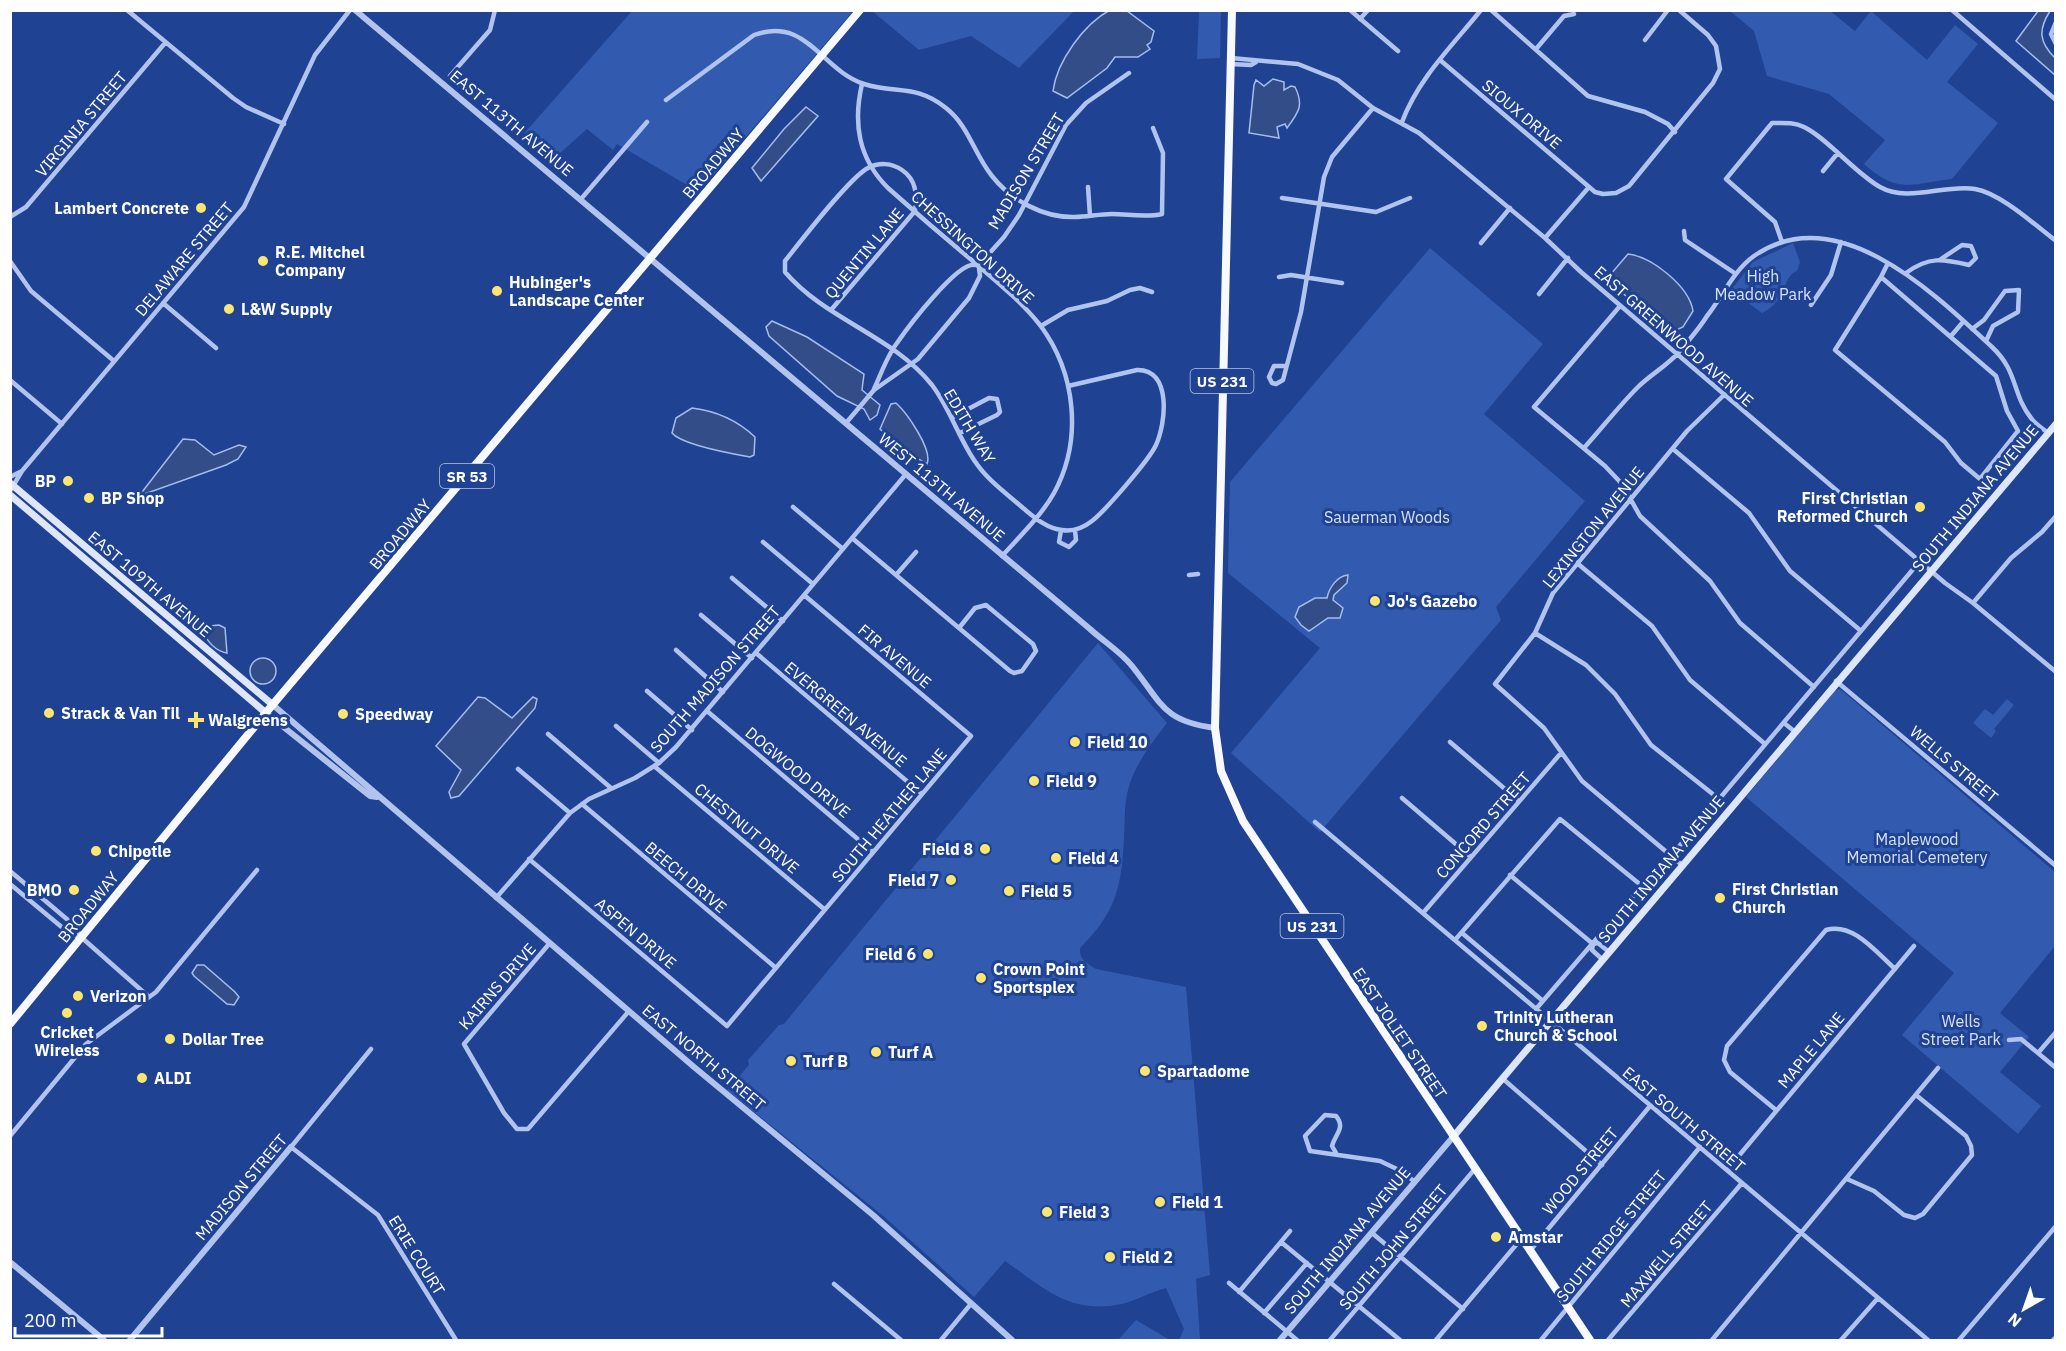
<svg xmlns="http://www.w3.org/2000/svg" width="2066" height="1351" font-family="'IBM Plex Sans',sans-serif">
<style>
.green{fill:#325bb0}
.water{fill:#334d89;stroke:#a4bdef;stroke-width:1.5}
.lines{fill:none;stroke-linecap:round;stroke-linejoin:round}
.minor{stroke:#b1c4ee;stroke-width:4.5}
.tertiary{stroke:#b1c4ee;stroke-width:6}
.secondary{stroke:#dde6fa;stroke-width:7}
.primary{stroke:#f8f9ff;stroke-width:8}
.poi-dot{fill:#fce670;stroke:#1f4293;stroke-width:2}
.labels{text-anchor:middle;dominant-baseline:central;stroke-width:6;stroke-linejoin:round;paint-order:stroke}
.shield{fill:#1f4293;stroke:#bcc6df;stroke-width:1.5}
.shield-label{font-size:15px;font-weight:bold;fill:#fff}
.street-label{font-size:16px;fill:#fff;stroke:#1f4293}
.poi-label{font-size:16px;font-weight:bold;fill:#fff;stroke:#1f4293;text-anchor:start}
.park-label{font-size:16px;fill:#d7e2fa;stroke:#1f4293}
</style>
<rect width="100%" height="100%" fill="#1f4293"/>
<path class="green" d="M632,11H853L699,192L617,144L613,150L587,129L550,162L521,137Z
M872,11H1074L1019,68L971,36L919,50Z
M1199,11H1221L1220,58L1197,59Z
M1730,11H1830L1855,31L1871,11L1927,60L1955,25L1978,44L1947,82L1998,123L1952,179C1910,184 1898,194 1864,164L1885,140L1829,94L1767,76L1754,31Z
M1793,243L1800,262L1797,271C1781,277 1789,300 1762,313L1731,290L1753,262Z
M1430,248L1543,344L1484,414L1585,501L1496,607L1501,620L1320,832L1231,753L1320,648L1228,573L1230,482Z
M1098,643L1167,723C1151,744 1135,764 1128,790C1124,805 1125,821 1124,836C1122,887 1116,912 1080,948C1079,960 1087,963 1096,969L1186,987L1210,1275L1196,1279L1200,1340H1179L1184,1329L1166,1288C1151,1292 1137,1300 1122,1304C1070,1315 1044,1288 1005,1261L974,1297L881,1214L727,1090L749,1065L748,1060L779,1025L784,1024L797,1008Z
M1840,689L2055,872V946L2000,1013L2029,1037L2000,1072L2041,1106L2018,1134L1902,1035L1954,973L1746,797L1835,690Z
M2007,699L2014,705L1994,729L1996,731L1991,738L1973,723L1985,709L1993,715Z
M1136,1320L1170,1340H1118Z"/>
<path class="water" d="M1110,10L1127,11L1154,31L1151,42L1147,45L1150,49L1138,57H1115L1107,68L1067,98L1053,91C1057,61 1084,24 1110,10Z
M2038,11H2050C2038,30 2039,42 2055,58V75L2016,41Z
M1273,79L1284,82V90L1291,86L1295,87C1304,105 1299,112 1287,128L1285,124L1277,127L1279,138L1249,133L1254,85L1256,80L1264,86Z
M806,107L818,116L761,181L752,168L784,129Z
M1628,254C1652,257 1689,286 1693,311L1683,327L1672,332L1662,326L1609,282L1610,275Z
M772,321L807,337L864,374L862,390L880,405L877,415L870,420L864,409L837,396L769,336L766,327Z
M896,403C907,413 933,450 927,464L906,452L880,429L891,404Z
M692,408C717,411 737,420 755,437L754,455L750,457C733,454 682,445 672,433L676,418Z
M183,439L195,440L214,455L239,445L246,447L238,459L226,465L139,496Z
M1348,575L1347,583L1334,595L1333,600L1343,608L1340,618H1328L1309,631L1301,625L1295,617L1299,607L1315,598H1327C1329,588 1337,576 1348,575Z
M209,626L219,625L225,628L227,653C215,651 207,641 202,630Z
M250 671a13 13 0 1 1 26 0a13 13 0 1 1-26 0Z
M478,697L485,698L512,718L533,697L537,699L535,708L459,796L451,798L449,792L461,770L436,746Z
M197,965H204L235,992L239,997L234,1005L227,1004L194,976L192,973Z"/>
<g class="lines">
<path class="minor" d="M127,10L233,98L246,107L284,124
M1350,10L1398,51
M1491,10L1588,96L1645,112L1668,124L1675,132
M1952,10L2056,100
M1360,19L1368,10
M2056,22L2051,34L2056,44
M1645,40L1668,10
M1536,49L1564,16L1574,14
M1231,58L1298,64L1338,80L1373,108L1419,133L1545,238L1581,272L1945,583L1973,603L2056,672
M1440,60L1595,192L1603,194L1616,193L1629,186L1713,83L1720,69L1716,46L1708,35L1679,10
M1230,64L1251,65L1256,62
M450,76L490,30L495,10
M862,84C853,123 858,158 888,188C916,213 945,238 974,262C997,282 1021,301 1040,325C1076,373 1083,440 1054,493C1041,516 1020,536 1002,556
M666,100L754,35C807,16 821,70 864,84C896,94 916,84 946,108C969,126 974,154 992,176C1011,200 1043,218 1075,217C1087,217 1099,214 1112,214C1127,214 1146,218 1162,214L1163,153L1153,128
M1402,122C1418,79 1452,46 1481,10
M1823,171L1837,154
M1088,187L1090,216
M1282,198L1376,212L1410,198
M581,199L647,122
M10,217L26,207L165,43
M1684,231L1685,240L1736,274
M1545,238L1589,187
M1782,242L1775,222L1726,179L1772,123C1783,123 1794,122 1804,127C1827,138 1855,173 1880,187C1908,203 1944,184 1975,189C2000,193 2035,225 2056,241
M1481,243L1510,208
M10,261L31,291L114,361
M978,266L1004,237L1019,215L1066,125L1086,103L1129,73
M1906,273C1929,256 1943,259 1969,265L1976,258L1971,246L1962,245L1941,259
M1279,277L1291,275L1342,283
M1881,277L1996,376L2007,411L2018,431L1980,479L1961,463L1945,442L1835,350Z
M1881,277L1888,263
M1539,294L1568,258
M163,303L216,348
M1811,305L1831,275L1841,242
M1620,306L1534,407L1605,466L1622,484L1640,516L1710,581L1740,623L1814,687
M831,310L915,211C917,196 917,180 902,170C892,163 879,162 868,168C849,178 801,241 785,261V272C826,320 892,335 932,385C950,409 958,436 974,460C987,480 1006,493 1023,508C1034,517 1047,529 1062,530C1073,532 1083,528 1092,521C1105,511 1149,460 1156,445C1166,423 1172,369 1137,370L1068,386
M1041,326L1068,310L1107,301L1130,290L1140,288L1152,292
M1972,329L1984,320L2005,291L2019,290L2018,312L1993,326L1986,341
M1951,336L1963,322
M1286,366H1274L1269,377L1272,383L1276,384L1283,380L1301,312L1324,177L1332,157L1373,108
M10,380L62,424
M874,389C881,374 887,356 897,343C908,327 958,261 975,265
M953,417L989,398L997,399L1000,412L997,415L960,433
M846,423L874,390L918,359L969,298L980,276L979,268
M1584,448C1602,428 1619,406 1638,387C1651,374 1667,366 1679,352C1689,340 1699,329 1707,316C1722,297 1734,270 1754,256C1837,198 1935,294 1992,347C2018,371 2012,394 2031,418C2035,424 2042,428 2048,433
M1673,449L1749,513L1790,571L1861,631
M10,477L22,471
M10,491L22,471L244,207L315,55L350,10
M793,507L843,549
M1061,530L1059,542L1069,547L1076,540L1075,530
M852,538L1010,671L1014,673L1022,671L1036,651L1033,644L986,605L975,608L959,628
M763,542L813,584
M1577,563L1652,626L1690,680L1765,744
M896,575L916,552
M1189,575L1198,574
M732,578L783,621
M1973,603L2011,558L2042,532L2056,516
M701,615L752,658
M1535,633L1586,665L1615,694L1651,745L1719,799
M676,650L723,692
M756,653L922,794
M1836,681L2056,866
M647,691L692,730
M707,711L873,852
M1784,723L1794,731
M616,726L659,763
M548,734L611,788
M1450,742L1519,801
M654,766L824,909
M518,769L570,813
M1402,798L1471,857
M582,804L776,968
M1315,822L1928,1340
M1671,856L1920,561
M529,859L727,1026L971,736L804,595
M1682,865L1582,781L1544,728L1495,684L1535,633L1553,593L1687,431L1724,395
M10,871L75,926L81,937L149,997
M1510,875L1593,944L1598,943L1609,952
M10,884L70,934L81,937
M496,898L570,813L589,799L635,778L659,763L676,747L906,474
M1423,913L1561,753
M1462,933L1543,1001
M1455,940L1560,819L1642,886L1536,1009
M549,944L464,1044L504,1113L517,1129H528L629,1011
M1593,944L1592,950L1603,960
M2009,1040L2021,1039L2056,1068
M371,1049L291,1147L378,1215L456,1340
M2038,1053L2056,1032
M1502,1078L1602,1165
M1776,1110L1730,1072L1724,1060L1727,1046L1826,930C1853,922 1876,952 1895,969
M10,1136L86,1044L156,992L257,870
M1336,1153L1332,1146C1335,1134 1346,1128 1336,1116L1325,1115L1305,1136L1310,1151L1380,1161L1401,1171L1415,1182
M1727,1170L1914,946
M1847,1179L1874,1191L1904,1215L1915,1218L1923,1214L1972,1155L1971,1146L1966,1136L1916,1095
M1372,1233L1463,1309
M1281,1242L1400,1340
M1529,1252L1650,1106
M1229,1283L1297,1340
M834,1284L901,1340
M1239,1292L1290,1231
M1264,1313L1307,1263
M941,1340L970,1305
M1330,1340L1474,1170
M1436,1340L1521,1239
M1541,1340L1700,1147
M1608,1340L1742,1183
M1712,1340L1938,1068
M1841,1340L1878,1298
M1959,1340L2056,1226"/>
<path class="tertiary" d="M355,10L1090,629C1103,641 1121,652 1132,666C1162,703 1162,721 1215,728
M273,705L694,1067L873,1215L1012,1340
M266,713L370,796L377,797
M10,1262L104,1340
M130,1340L291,1147
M1280,1340L1453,1137
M2054,1340L2056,1338"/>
<path class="secondary" d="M10,483L273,705
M10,495L266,713
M1453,1137L2056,424"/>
<path class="primary" d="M1232,10L1215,728L1221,771L1243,821L1590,1340
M10,1024L269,709L860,10"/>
</g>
<g class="poi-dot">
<circle cx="201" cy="208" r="6"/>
<circle cx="263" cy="261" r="6"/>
<circle cx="497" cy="291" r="6"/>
<circle cx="229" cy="309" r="6"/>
<circle cx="68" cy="481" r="6"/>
<circle cx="89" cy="498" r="6"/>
<circle cx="1920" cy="507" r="6"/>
<circle cx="1375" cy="601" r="6"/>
<circle cx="49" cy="713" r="6"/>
<circle cx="343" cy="714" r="6"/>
<path d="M193 711h6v6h6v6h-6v6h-6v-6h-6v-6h6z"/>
<circle cx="1075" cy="742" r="6"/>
<circle cx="1034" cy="781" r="6"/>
<circle cx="985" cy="849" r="6"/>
<circle cx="96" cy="851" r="6"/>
<circle cx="1056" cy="858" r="6"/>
<circle cx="951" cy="880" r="6"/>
<circle cx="74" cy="890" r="6"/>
<circle cx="1009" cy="891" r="6"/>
<circle cx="1720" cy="898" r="6"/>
<circle cx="928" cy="954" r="6"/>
<circle cx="981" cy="978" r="6"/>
<circle cx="78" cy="996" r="6"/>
<circle cx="67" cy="1013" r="6"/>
<circle cx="1482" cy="1026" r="6"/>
<circle cx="170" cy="1039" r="6"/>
<circle cx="876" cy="1052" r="6"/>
<circle cx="791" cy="1061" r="6"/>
<circle cx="1145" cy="1071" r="6"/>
<circle cx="142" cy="1078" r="6"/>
<circle cx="1160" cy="1202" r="6"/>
<circle cx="1047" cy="1212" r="6"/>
<circle cx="1496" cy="1237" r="6"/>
<circle cx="1110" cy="1257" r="6"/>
</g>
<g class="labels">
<g class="shield">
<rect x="1190.5" y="369" width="63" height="24" rx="4.5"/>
<rect x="440" y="464" width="54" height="24" rx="4.5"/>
<rect x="1280.5" y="914" width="63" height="24" rx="4.5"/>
</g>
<g class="shield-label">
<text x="1222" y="381">US 231</text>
<text x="467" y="476">SR 53</text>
<text x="1312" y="926">US 231</text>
</g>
<g class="street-label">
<text transform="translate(1522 114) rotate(40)">SIOUX DRIVE</text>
<text transform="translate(512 123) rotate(40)">EAST 113TH AVENUE</text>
<text transform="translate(81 124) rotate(-50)">VIRGINIA STREET</text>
<text transform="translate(713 163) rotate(-50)">BROADWAY</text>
<text transform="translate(1026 171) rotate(-59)">MADISON STREET</text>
<text transform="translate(973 247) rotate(42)">CHESSINGTON DRIVE</text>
<text transform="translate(864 253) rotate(-50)">QUENTIN LANE</text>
<text transform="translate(184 259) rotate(-50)">DELAWARE STREET</text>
<text transform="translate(1674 336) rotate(41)">EAST GREENWOOD AVENUE</text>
<text transform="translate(970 426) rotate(59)">EDITH WAY</text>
<text transform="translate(942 487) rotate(40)">WEST 113TH AVENUE</text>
<text transform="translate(1975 498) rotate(-50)">SOUTH INDIANA AVENUE</text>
<text transform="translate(1593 527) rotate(-51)">LEXINGTON AVENUE</text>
<text transform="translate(400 534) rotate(-50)">BROADWAY</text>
<text transform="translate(150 584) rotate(40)">EAST 109TH AVENUE</text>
<text transform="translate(895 656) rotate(40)">FIR AVENUE</text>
<text transform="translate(715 679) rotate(-49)">SOUTH MADISON STREET</text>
<text transform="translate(846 714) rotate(40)">EVERGREEN AVENUE</text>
<text transform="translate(1954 764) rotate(40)">WELLS STREET</text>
<text transform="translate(798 772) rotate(40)">DOGWOOD DRIVE</text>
<text transform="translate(889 815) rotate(-50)">SOUTH HEATHER LANE</text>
<text transform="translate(1483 825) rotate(-49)">CONCORD STREET</text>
<text transform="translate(747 828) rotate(40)">CHESTNUT DRIVE</text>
<text transform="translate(1661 869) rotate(-50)">SOUTH INDIANA AVENUE</text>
<text transform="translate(686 877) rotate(40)">BEECH DRIVE</text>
<text transform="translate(88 907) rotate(-51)">BROADWAY</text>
<text transform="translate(636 933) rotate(40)">ASPEN DRIVE</text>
<text transform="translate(497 986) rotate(-49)">KAIRNS DRIVE</text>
<text transform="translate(1400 1033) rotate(56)">EAST JOLIET STREET</text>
<text transform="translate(1811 1050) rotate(-50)">MAPLE LANE</text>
<text transform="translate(704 1057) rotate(40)">EAST NORTH STREET</text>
<text transform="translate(1684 1119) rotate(40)">EAST SOUTH STREET</text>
<text transform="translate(1580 1171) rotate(-50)">WOOD STREET</text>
<text transform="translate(241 1187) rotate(-50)">MADISON STREET</text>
<text transform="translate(1611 1236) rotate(-51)">SOUTH RIDGE STREET</text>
<text transform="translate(1347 1240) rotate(-50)">SOUTH INDIANA AVENUE</text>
<text transform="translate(1393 1247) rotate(-50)">SOUTH JOHN STREET</text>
<text transform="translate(1666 1254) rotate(-50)">MAXWELL STREET</text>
<text transform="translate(417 1255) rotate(58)">ERIE COURT</text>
</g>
<g class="poi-label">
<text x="189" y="208" text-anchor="end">Lambert Concrete</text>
<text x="275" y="252">R.E. Mitchel<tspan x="275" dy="18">Company</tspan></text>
<text x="509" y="282">Hubinger's<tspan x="509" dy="18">Landscape Center</tspan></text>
<text x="241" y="309">L&amp;W Supply</text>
<text x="56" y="481" text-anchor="end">BP</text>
<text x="101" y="498">BP Shop</text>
<text x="1908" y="498" text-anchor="end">First Christian<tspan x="1908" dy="18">Reformed Church</tspan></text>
<text x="1387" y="601">Jo's Gazebo</text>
<text x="61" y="713">Strack &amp; Van Til</text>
<text x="355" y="714">Speedway</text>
<text x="208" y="720">Walgreens</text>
<text x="1087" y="742">Field 10</text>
<text x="1046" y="781">Field 9</text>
<text x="973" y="849" text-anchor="end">Field 8</text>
<text x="108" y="851">Chipotle</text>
<text x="1068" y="858">Field 4</text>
<text x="939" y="880" text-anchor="end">Field 7</text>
<text x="1732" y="889">First Christian<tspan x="1732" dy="18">Church</tspan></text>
<text x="62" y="890" text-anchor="end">BMO</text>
<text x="1021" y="891">Field 5</text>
<text x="916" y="954" text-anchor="end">Field 6</text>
<text x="993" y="969">Crown Point<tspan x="993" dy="18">Sportsplex</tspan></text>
<text x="90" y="996">Verizon</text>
<text x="1494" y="1017">Trinity Lutheran<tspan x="1494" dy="18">Church &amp; School</tspan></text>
<text x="67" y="1032" text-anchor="middle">Cricket<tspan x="67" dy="18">Wireless</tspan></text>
<text x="182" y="1039">Dollar Tree</text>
<text x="888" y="1052">Turf A</text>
<text x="803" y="1061">Turf B</text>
<text x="1157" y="1071">Spartadome</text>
<text x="154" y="1078">ALDI</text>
<text x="1172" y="1202">Field 1</text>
<text x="1059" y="1212">Field 3</text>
<text x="1508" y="1237">Amstar</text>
<text x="1122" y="1257">Field 2</text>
</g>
<g class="park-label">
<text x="1763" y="276">High<tspan x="1763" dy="18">Meadow Park</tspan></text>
<text x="1387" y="517">Sauerman Woods</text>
<text x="1917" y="839">Maplewood<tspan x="1917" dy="18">Memorial Cemetery</tspan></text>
<text x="1961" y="1021">Wells<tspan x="1961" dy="18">Street Park</tspan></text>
</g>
</g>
<rect width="2066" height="1351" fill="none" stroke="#ffffff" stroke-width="24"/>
<g transform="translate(2024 1309) rotate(220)" stroke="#1f4293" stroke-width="4.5" paint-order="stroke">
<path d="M0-4.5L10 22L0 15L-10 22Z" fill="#ffffff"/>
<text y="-9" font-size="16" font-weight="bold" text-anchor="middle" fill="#ffffff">N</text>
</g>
<path d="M15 1327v9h147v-9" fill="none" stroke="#ffffff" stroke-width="3"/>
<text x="24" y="1327" font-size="18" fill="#ffffff" stroke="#1f4293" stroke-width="4.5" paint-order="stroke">200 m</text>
</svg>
